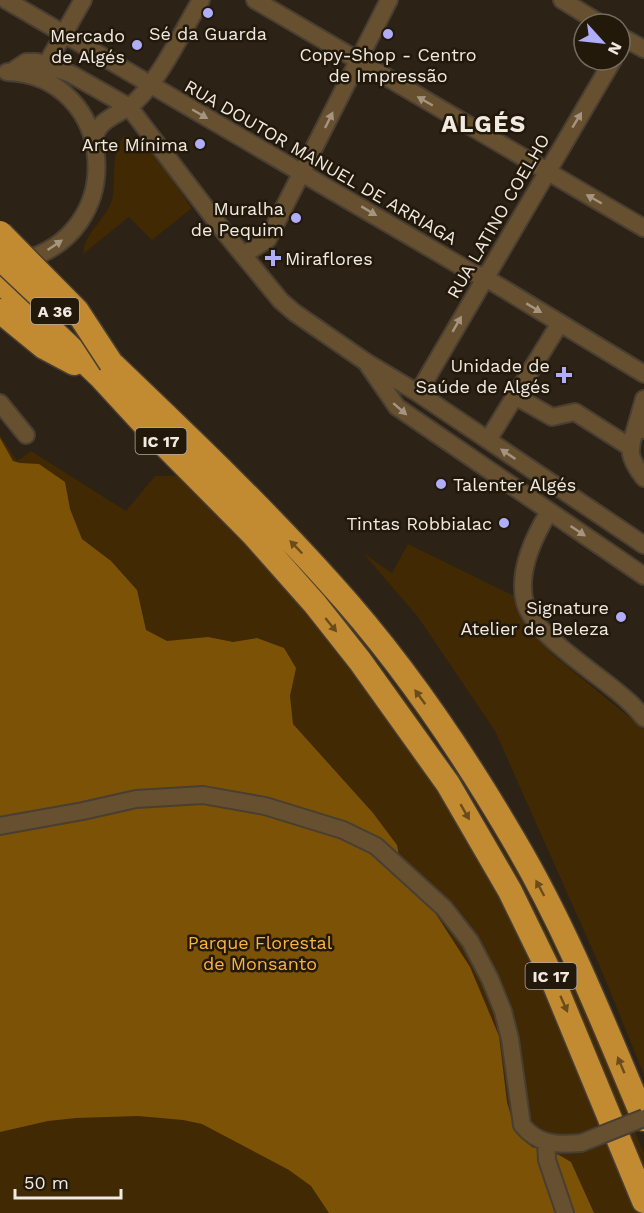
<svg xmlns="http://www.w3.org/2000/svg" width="644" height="1213" font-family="'Work Sans',sans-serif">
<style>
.green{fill:#402903}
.forest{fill:#7c5306}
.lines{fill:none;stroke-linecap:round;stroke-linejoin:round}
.minor-casing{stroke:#483e32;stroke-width:20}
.highway-casing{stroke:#483e32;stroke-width:27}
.minor{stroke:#665030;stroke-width:16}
.highway{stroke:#c28b31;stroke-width:24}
.minor-bridge-casing{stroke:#483e32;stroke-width:20;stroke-linecap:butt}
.highway-bridge-casing{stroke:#483e32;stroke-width:27;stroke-linecap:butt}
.minor-bridge{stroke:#665030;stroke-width:16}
.highway-bridge{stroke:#c28b31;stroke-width:24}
.oneway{fill:#a59580}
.oneway2{fill:#6a4c1c}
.poi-dot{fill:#b0aefa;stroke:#22190b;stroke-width:2}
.labels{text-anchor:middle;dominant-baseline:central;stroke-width:5;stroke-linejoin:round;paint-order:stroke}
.shield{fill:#22190b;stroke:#b3aba1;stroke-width:1.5}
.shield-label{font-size:16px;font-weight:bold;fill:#f1eae1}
.poi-label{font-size:18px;fill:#f1eae1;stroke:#22190b;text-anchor:end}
.street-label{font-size:18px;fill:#f1eae1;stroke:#22190b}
.park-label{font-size:18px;fill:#fbb33b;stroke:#22190b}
.district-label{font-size:24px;font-weight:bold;letter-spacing:1.5px;fill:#f1eae1;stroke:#22190b}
</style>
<rect width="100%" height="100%" fill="#2c2215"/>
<path class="green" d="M125,135C152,142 175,185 192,208L152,240L129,217L83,254C85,230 109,218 113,195C116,174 110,152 125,135Z
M0,435L17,461L31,451L126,511L155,476L201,475L278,543L354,630L416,713L475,803L521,879L576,993L613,1076L644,1154V1213H0Z
M408,544L514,596L528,624L551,653L644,729V1075L601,969L495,731L418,617L363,553L392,573Z"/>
<path class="forest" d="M0,438L13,461L20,463L39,464L65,482L70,509L82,539L111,561L137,590L146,630L167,641L208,637L233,642L257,638L284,648L296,668L290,696L293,724L373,813L397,845L404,883L434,911L470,967L499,1036L507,1102L516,1133L532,1147L559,1155L571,1162L594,1213H329L311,1186L289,1170L202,1124L183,1120L138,1116L76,1118L48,1121L0,1132Z"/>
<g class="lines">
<defs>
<path id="minor" d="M6,0L471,272L484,277L644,374
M255,0L644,228
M562,0L601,24
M620,36L644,49
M46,65L83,0
M7,72C117,76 131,236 19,261
M11,72L26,62H37L71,74L129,107L225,233L281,301L295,313L366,362L418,393L644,545
M94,143C95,118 120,116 135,102C160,79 183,30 201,0
M243,255L268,239L389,0
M368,365L397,407L644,576
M418,393L613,60
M515,396L552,417L575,412L630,447
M0,403L26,435
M636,427L644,399
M644,430L636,427C628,452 628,457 644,478
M488,440L560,323
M549,512C533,538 517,572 525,603C535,637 602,676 628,701C634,706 639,712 644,718
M0,826L83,811L136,799L203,795L265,806L343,830L376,846L444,908L470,941L490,979L503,1011L510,1039L522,1125C538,1145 557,1145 581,1143
M546,1142L547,1160L565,1213"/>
<path id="highway" d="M0,281L101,377L148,428L253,534L315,604L360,661L448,784L510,891L549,971L644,1201
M0,311L44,347L74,363
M111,363C185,434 261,506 330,583C401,661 462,751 515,842C567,930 604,1025 644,1119"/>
</defs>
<use href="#minor" class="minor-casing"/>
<use href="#highway" class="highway-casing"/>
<use href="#minor" class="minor"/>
<use href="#highway" class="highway"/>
<defs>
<path id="minor-bridge" d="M581,1143L644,1118"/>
<path id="highway-bridge" d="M0,233L77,311L111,363
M0,258L55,310"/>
</defs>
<use href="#minor-bridge" class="minor-bridge-casing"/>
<use href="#highway-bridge" class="highway-bridge-casing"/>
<use href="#minor-bridge" class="minor-bridge"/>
<use href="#highway-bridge" class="highway-bridge"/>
</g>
<defs><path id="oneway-solid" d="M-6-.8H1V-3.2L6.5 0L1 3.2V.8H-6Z" transform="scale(1.5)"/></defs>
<g class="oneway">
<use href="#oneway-solid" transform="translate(425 101) rotate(-150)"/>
<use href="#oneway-solid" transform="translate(200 114) rotate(30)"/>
<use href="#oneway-solid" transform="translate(329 120) rotate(-64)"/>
<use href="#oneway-solid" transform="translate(577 120) rotate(-59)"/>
<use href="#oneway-solid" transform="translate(594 199) rotate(-150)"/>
<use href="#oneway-solid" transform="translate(369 211) rotate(31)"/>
<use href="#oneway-solid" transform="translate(55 245) rotate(-34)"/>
<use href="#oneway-solid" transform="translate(534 308) rotate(31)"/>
<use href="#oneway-solid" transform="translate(457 324) rotate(-60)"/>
<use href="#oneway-solid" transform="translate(400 409) rotate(41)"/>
<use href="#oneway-solid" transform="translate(508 454) rotate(-146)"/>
<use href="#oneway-solid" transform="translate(578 531) rotate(34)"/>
</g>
<g class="oneway2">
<use href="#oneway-solid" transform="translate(296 547) rotate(-134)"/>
<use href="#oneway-solid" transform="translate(331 625) rotate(51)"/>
<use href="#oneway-solid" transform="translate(420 697) rotate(-126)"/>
<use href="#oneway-solid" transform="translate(465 812) rotate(60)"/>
<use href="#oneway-solid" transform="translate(540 888) rotate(-118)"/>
<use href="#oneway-solid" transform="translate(564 1004) rotate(66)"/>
<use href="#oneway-solid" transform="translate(621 1065) rotate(-113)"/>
</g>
<g class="poi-dot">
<circle cx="208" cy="13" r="6"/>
<circle cx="388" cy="34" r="6"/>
<circle cx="137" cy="45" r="6"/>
<circle cx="200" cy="144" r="6"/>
<circle cx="296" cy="218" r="6"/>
<path d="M270 249h6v6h6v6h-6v6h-6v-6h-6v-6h6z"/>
<path d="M561 366h6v6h6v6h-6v6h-6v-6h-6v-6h6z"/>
<circle cx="441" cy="484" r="6"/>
<circle cx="504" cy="523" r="6"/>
<circle cx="621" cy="617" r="6"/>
</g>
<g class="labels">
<g class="shield">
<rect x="31" y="298" width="48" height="26" rx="4.5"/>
<rect x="135.5" y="428" width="51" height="26" rx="4.5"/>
<rect x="525.5" y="963" width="51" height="26" rx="4.5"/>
</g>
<g class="shield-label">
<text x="55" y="311">A 36</text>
<text x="161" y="441">IC 17</text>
<text x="551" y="976">IC 17</text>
</g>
<g class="poi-label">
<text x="208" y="33" text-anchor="middle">Sé da Guarda</text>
<text x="125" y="35">Mercado<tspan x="125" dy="21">de Algés</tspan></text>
<text x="388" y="54" text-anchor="middle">Copy-Shop - Centro<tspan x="388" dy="21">de Impressão</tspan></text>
<text x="188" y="144">Arte Mínima</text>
<text x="284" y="208">Muralha<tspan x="284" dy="21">de Pequim</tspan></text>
<text x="285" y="258" text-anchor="start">Miraflores</text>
<text x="550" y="365">Unidade de<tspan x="550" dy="21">Saúde de Algés</tspan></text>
<text x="453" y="484" text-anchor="start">Talenter Algés</text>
<text x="492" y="523">Tintas Robbialac</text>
<text x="609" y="607">Signature<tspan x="609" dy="21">Atelier de Beleza</tspan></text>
</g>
<g class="street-label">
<text transform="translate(321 162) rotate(30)">RUA DOUTOR MANUEL DE ARRIAGA</text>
<text transform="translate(498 216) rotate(-60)">RUA LATINO COELHO</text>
</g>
<g class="park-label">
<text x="260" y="942">Parque Florestal<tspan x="260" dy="21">de Monsanto</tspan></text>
</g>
<g class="district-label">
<text x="484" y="124">ALGÉS</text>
</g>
</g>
<g transform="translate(602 42) rotate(117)"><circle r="28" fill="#22190b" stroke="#756d61" stroke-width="1.5"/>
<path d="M0-4.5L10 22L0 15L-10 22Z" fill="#b0aefa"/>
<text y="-9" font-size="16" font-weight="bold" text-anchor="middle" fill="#f1eae1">N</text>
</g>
<path d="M15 1189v9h106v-9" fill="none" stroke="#f1eae1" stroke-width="3"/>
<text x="24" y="1189" font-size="18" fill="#f1eae1" stroke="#22190b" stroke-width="4.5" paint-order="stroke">50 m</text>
</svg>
